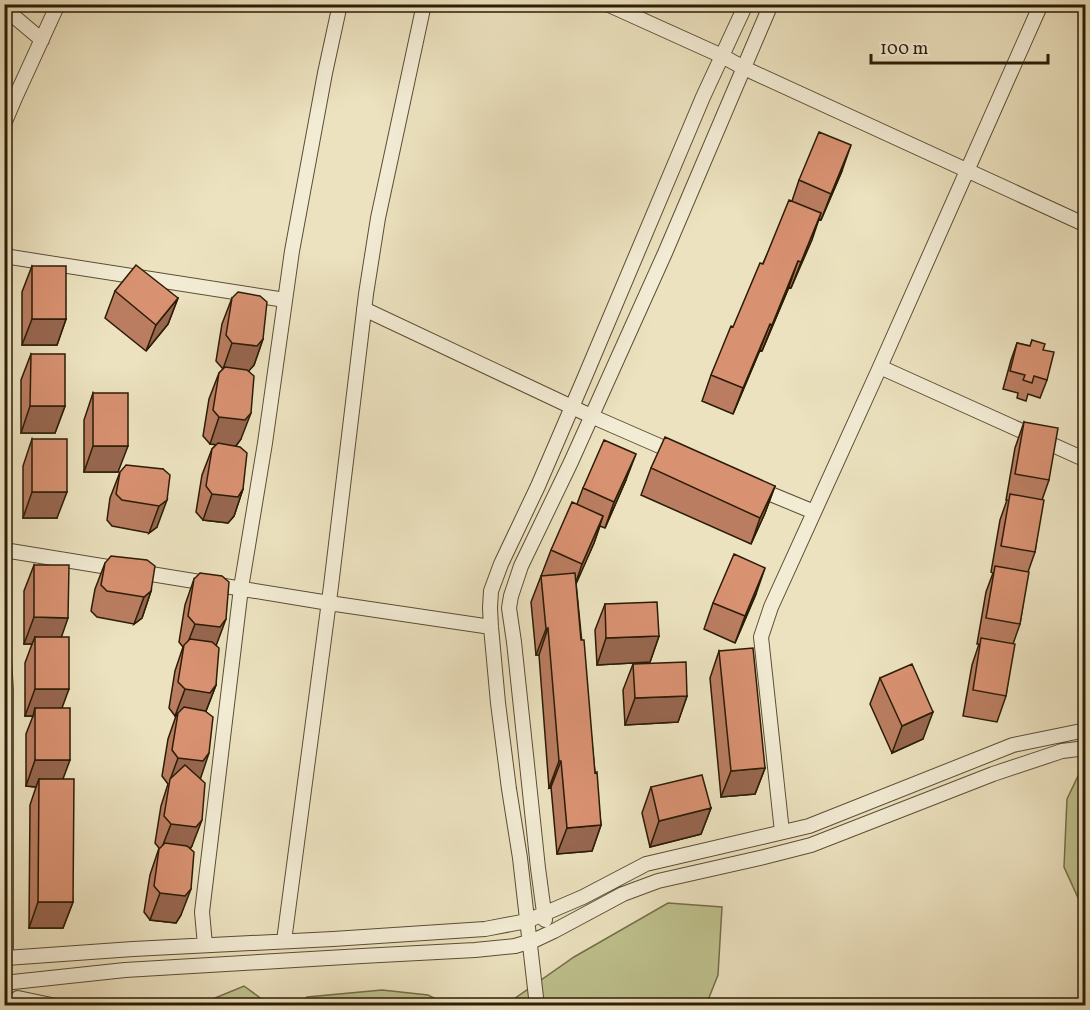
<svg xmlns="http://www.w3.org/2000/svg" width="1090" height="1010" font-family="Vollkorn,serif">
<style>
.green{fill:#bec18d;stroke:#746e4a;stroke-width:1.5}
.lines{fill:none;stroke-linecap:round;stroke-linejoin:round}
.minor-casing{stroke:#5b4e34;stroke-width:16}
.minor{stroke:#f3ecd5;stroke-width:14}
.wall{fill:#ba7d61;stroke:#2b1c06;stroke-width:1.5}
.shaded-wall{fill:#97664f;stroke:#2b1c06;stroke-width:1.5}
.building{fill:#d89171;stroke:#2b1c06;stroke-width:1.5}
</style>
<rect width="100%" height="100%" fill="#ece2bf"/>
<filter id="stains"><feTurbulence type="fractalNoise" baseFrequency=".00333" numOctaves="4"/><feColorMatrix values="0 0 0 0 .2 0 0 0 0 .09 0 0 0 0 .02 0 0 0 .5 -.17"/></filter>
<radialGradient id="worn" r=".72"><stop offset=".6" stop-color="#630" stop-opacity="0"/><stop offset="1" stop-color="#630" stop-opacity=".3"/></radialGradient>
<path class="green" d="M1085,771H1086L1085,913L1064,867L1067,799L1080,772Z
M668,903L722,907L718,975L706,1005L504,1006L574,957Z
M244,986L270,1005H198Z
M382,990L428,995L448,1005H299L307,997Z"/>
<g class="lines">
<defs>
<path id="minor" d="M607,4L722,56L744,68L1086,225
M4,8L42,40
M4,124L15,98L58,4
M4,256L285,300
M364,309L591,416L678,454
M880,367L1086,460
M756,488L814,512
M4,550L329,603L491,627
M4,661L6,689V958L133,949L333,939L485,929L527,921L583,897L646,864L809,826L1013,745L1086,730
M782,832L761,637L771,607L880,367L1041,4
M545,920L538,868L514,642L509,608L511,596L521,566L571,462L665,253L771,4
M284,941L331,586L366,294L378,218L424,4
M205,945L202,912L241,588L265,443L292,251L325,73L340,4
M13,982L125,970L362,956L475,950L515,946L535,940L554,931L623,894L658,881L764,857L811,845L993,774L1062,751L1086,748
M12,1006L18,998L56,1006
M537,1006L520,858L509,789L498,703L491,627L490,608L491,591L501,564L538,486L584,379L703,97L746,4"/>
</defs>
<use href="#minor" class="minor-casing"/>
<use href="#minor" class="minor"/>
</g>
<path class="wall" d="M842,171L821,220L819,219L791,288L789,287L762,351L760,350L733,414L702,401L711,375L792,201L799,180Z
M32,266L66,319L57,345H22V292Z
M115,291L178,298L168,324L146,351L105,318Z
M232,298L263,339L254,365L248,371L241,439L236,446L243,489L234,516L228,523L203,520L196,512L202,475L212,449L217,444H210L203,436L209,399L219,373L223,369L216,361L222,324Z
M1032,340L1043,350L1047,380L1040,398L1028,394L1026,401L1017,398L1018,393L1003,389L1011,360L1017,343L1030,346Z
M31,354L65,406L55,433H21V380Z
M93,393L118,472H84V420Z
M1024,422L1049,480L1042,500L1035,552L1028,572L1020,624L1013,644L1006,696L997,722L963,716L972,665L979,644H977L986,592L993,573L991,572L1000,520L1007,500H1006L1015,448Z
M32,439L57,518H23V466Z
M651,468L775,486L765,513L751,544L641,495Z
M163,469L157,527L149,533L112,526L107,520L110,498L120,472Z
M626,480L605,528L600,526L594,543L576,583L595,773L601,825L592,851L557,854L551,787L549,788L539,655H536L531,602L551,550L577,504L583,488Z
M105,563L151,591L142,618L134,624L97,617L91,611L95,589Z
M34,565L61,637L63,779L73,902L63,928H29L30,805L36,787L26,786V734L33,716H25V663L32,644H24V591Z
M194,579L216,646V685L206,711L200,779L192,846L190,849L181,915L176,923L150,920L144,912L150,875L159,848L155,843L161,806L168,784L162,776L168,739L176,716H175L169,708L175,671L183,647L179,642L185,605Z
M756,594L735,643L704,629L713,603Z
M605,604L659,636L650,662L597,665L595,630Z
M719,651L765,768L755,794L721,797L710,678Z
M633,664L687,696L678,722L625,725L623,690Z
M880,678L923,739L892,753L870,704Z
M651,787L711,808L701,834L650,847L642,813Z"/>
<path class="shaded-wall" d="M851,145L842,171L821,220L831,194Z
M821,213L812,240L791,288L801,262Z
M798,261L789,287L762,351L772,325Z
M178,298L168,324L146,351L156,325Z
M32,319H66L57,345H22Z
M770,324L760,350L733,414L743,388Z
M263,339L254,365L248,372L223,369L232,343Z
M30,406H65L55,433H21Z
M251,413L241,439L235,447L210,444L219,417Z
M93,446H128L118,472H84Z
M636,454L626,480L605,528L614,502Z
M775,486L765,513L751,544L760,518Z
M243,489L234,516L228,523L203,520L212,494Z
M32,492H67L57,518H23Z
M167,500L157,527L149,533L159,506Z
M603,516L594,543L573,591L582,564Z
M765,568L756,594L735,643L745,616Z
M151,591L142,618L134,624L144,597Z
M34,617L68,618L59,644L35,637L32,644H24Z
M226,619L216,646L185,650L195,624Z
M548,628L539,655H536L546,629Z
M659,636L650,662L597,665L606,638Z
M216,685L206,711L178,713L176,716H175L185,689Z
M35,689H69L59,716L35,708L33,716H25Z
M687,696L678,722L625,725L635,698Z
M933,712L923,739L892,753L902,726Z
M209,753L200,780H170L178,758Z
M35,760H70L60,787L39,779L36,787L26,786Z
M559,761H561L551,787L549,788Z
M765,768L755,794L721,797L731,771Z
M711,808L701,834L650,847L659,821Z
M202,820L192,846L186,854L161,850L171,824Z
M601,825L592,851L557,854L567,828Z
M191,889L181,915L176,923L150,920L160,893Z
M38,902H73L63,928H29Z"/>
<path class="building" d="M819,132L851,145L831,194L799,180Z
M789,200L821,213L801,262L798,261L772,325L770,324L743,388L711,375L731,326L733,327L760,263L763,264Z
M136,265L178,298L156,325L115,291Z
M32,266H66V319H32Z
M238,292L260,296L267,302L263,339L257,346L232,343L226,335L232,298Z
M1032,340L1045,344L1043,350L1054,352L1047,380L1034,376L1032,383L1023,380L1025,375L1010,371L1017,343L1030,346Z
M31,354H65V406H30Z
M225,367L247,370L254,376L251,413L245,420L219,417L213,410L219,373Z
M93,393H128V446H93Z
M1024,422L1058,428L1049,480L1015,474Z
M665,437L775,486L760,518L651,468Z
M32,439H67V492H32Z
M604,440L636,454L614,502L583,488Z
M218,443L240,447L247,453L243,489L238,497L212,494L206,486L212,449Z
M126,465L163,469L170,475L167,500L159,506L122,500L116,494L120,472Z
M1010,494L1044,500L1035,552L1001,546Z
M572,502L603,516L582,564L551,550Z
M734,554L765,568L745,616L713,603Z
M111,556L147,560L155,566L151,591L144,597L107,591L101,585L105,563Z
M34,565H69L68,618L34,617Z
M995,566L1029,572L1020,624L986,618Z
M200,573L222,576L229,582L226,619L220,627L195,624L188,616L194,579Z
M575,573L581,640H584L595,773L597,772L601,825L567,828L561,761H559L548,628L546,629L541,576Z
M657,602L659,636L606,638L605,604Z
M35,637H69V689H35Z
M981,638L1015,644L1006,696L973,690Z
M190,639L212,642L219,648L216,685L210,693L185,689L178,682L184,645Z
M753,648L765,768L731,771L719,651Z
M686,662L687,696L635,698L633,664Z
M912,664L933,712L902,726L880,678Z
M184,707L205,711L213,717L209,753L203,761L178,758L172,750L178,713Z
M35,708H70V760H35Z
M185,765L205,783L202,820L196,827L171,824L164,816L170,779Z
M702,775L711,808L659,821L651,787Z
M39,779H74L73,902H38Z
M165,843L187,846L194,852L191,889L185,896L160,893L154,886L159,849Z"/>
<rect width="1090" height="1010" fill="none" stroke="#ece2bf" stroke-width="24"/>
<rect x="6" y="6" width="1078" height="998" fill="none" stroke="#2b1c06" stroke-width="3"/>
<rect x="12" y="12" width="1066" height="986" fill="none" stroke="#2b1c06" stroke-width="1.5"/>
<path d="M871 54v9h177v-9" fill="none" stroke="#2b1c06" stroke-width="3"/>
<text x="880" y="54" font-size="18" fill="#2b1c06" stroke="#f3ecd5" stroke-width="4.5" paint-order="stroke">100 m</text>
<rect width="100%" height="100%" filter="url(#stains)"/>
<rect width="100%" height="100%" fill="url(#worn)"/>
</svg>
